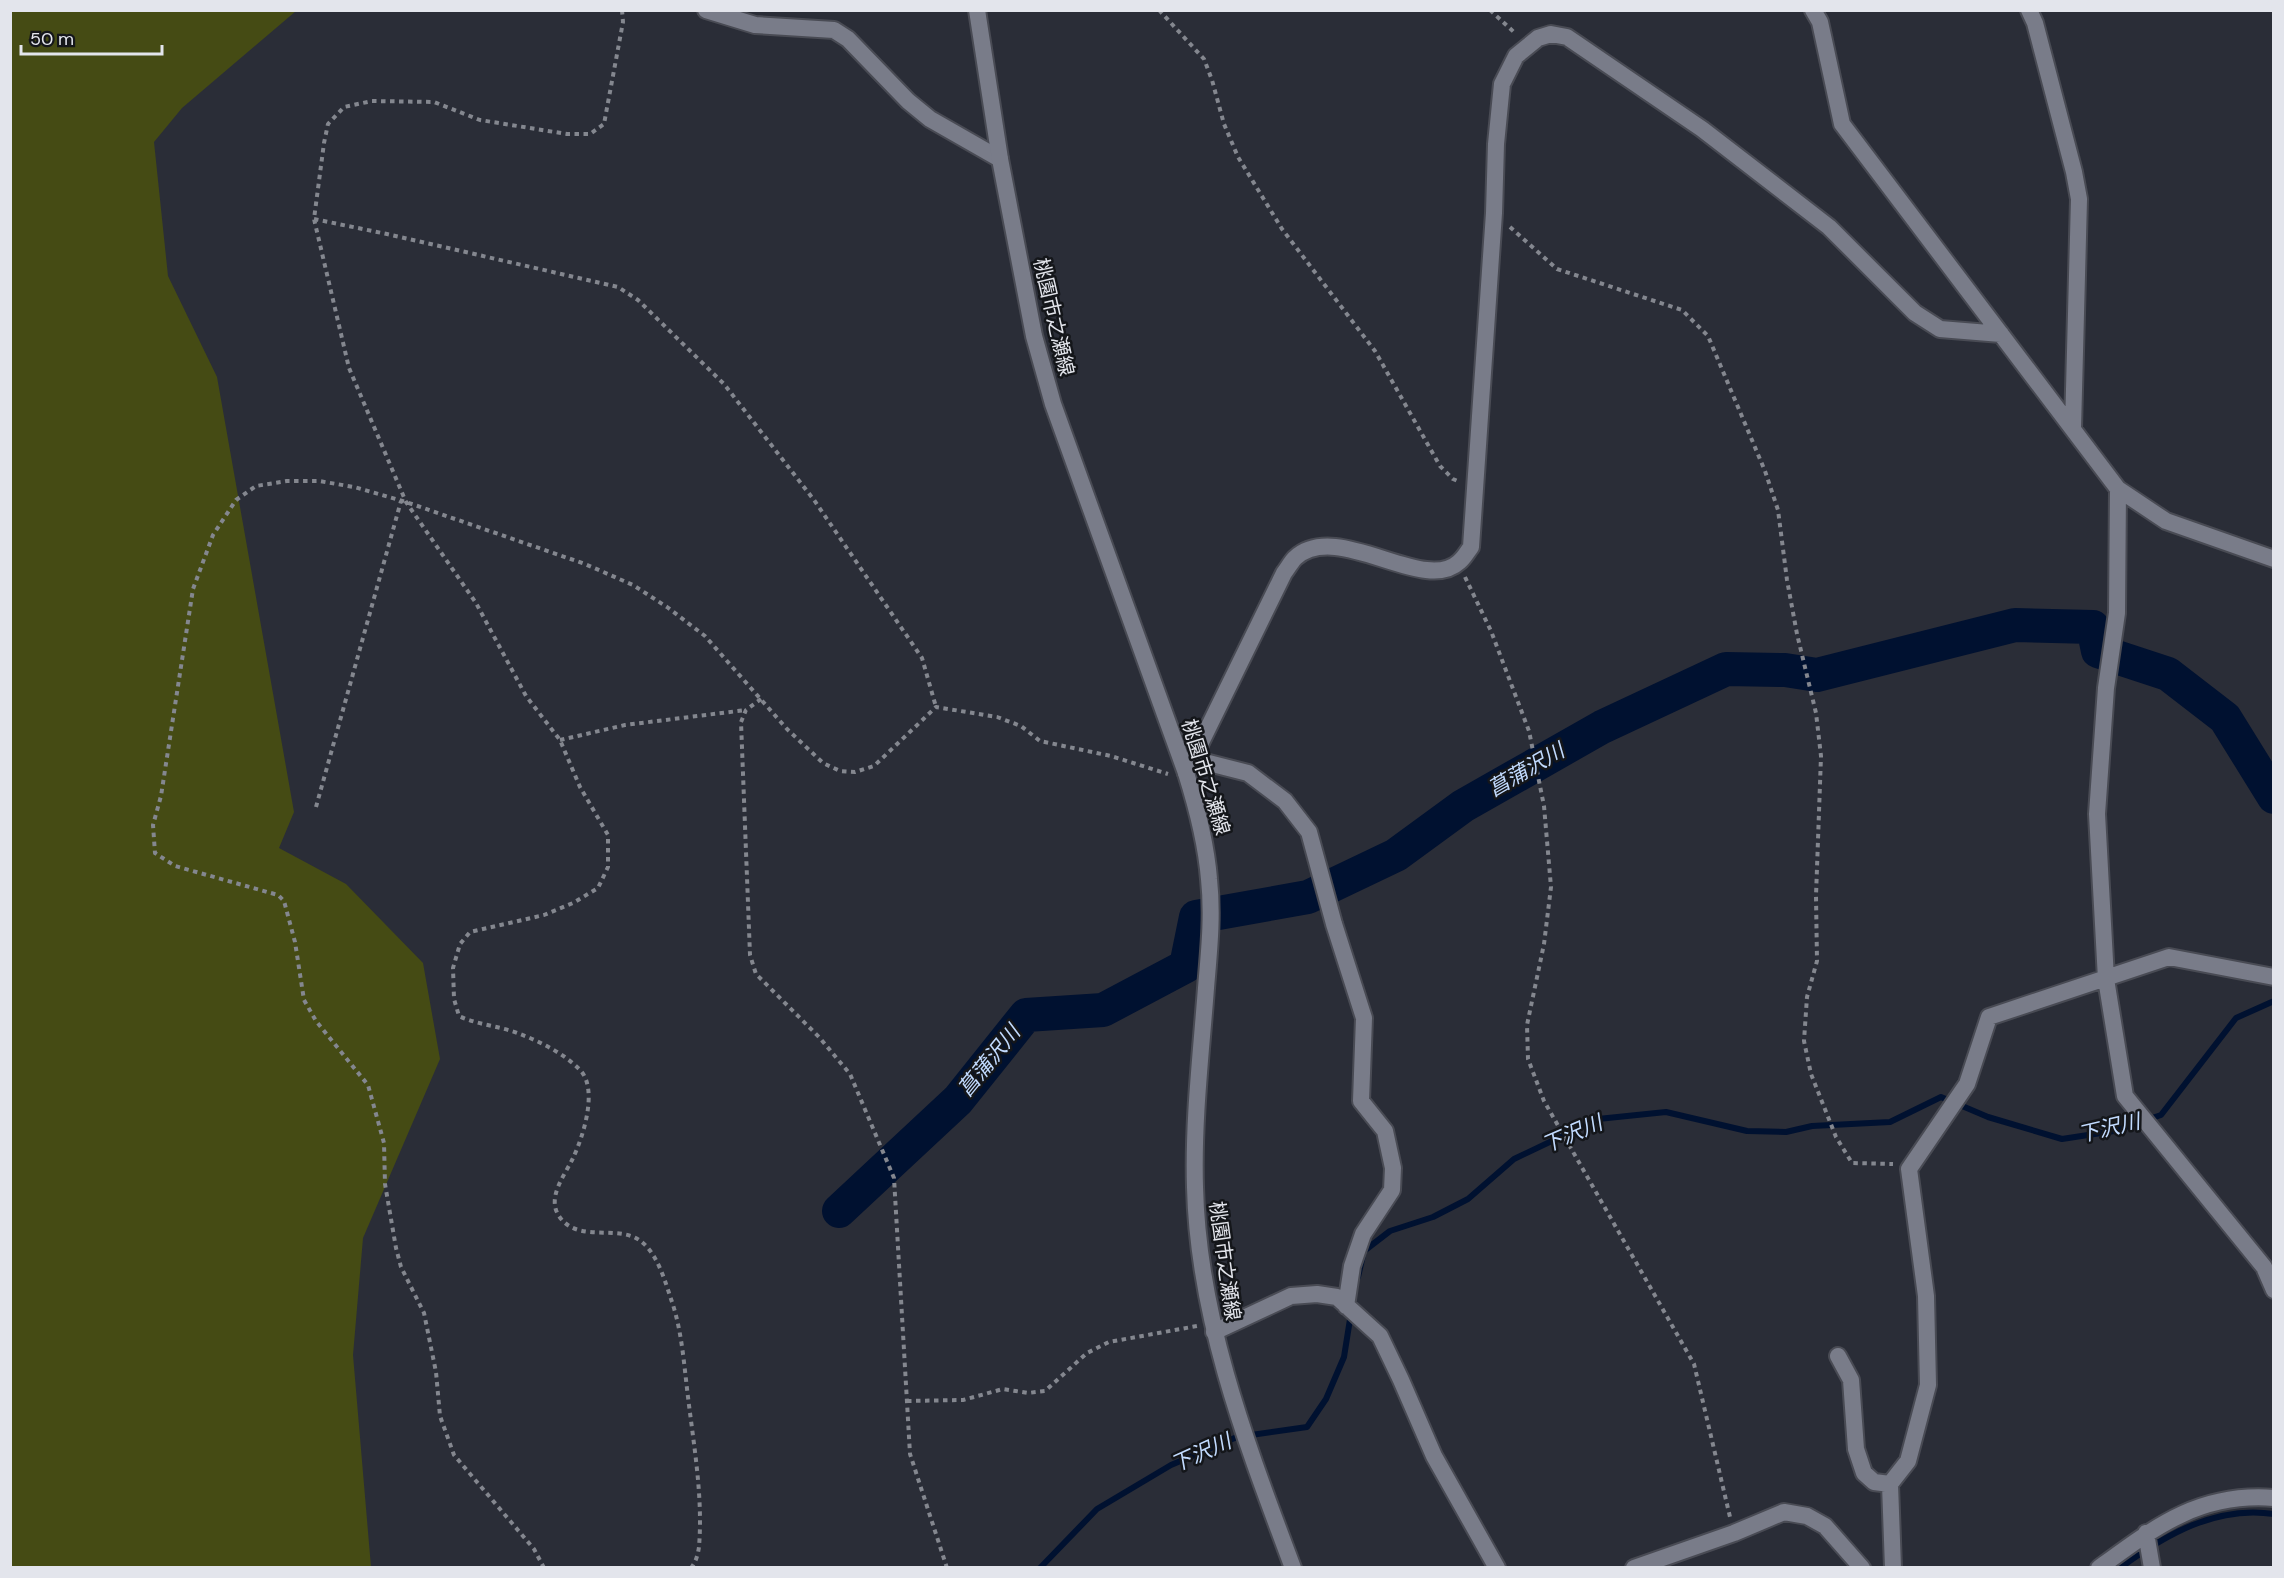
<svg xmlns="http://www.w3.org/2000/svg" width="2284" height="1578" font-family="'DM Sans','Noto Sans JP',sans-serif">
<style>
.green{fill:#454b14}
.lines{fill:none;stroke-linecap:round;stroke-linejoin:round}
.stream{stroke:#001130;stroke-width:6}
.river{stroke:#001130;stroke-width:34}
.minor-casing{stroke:#494b54;stroke-width:20}
.secondary-casing{stroke:#494b54;stroke-width:20}
.path{stroke:#84878f;stroke-width:4;stroke-dasharray:4.5 4.5;stroke-linecap:butt}
.minor{stroke:#797c89;stroke-width:16}
.secondary{stroke:#797c89;stroke-width:16}
.labels{text-anchor:middle;dominant-baseline:central;stroke-width:5;stroke-linejoin:round;paint-order:stroke}
.street-label{font-size:20px;fill:#e3e5ec;stroke:#14161a}
.water-label{font-size:21px;font-style:italic;fill:#c2dbff;stroke:#14161a}
</style>
<rect width="100%" height="100%" fill="#2a2d37"/>
<path class="green" d="M11,10L296,11L182,108L154,142L168,276L217,377L294,812L279,848L346,884L423,963L440,1059L363,1238L353,1355L371,1567H11Z"/>
<g class="lines">
<path class="stream" d="M1358,1277L1364,1251L1390,1231L1433,1217L1468,1199L1514,1159L1598,1119L1666,1112L1747,1131L1786,1132L1812,1126L1890,1122L1941,1097L1988,1117L2062,1139L2114,1131L2161,1115L2236,1018L2274,1001
M1040,1568L1097,1509L1171,1465L1237,1437L1307,1427L1326,1399L1344,1357L1351,1313
M2120,1568C2165,1535 2216,1505 2274,1514"/>
<path class="river" d="M839,1211L958,1100L1026,1015L1103,1010L1186,966L1196,917L1308,897L1396,855L1463,806L1602,727L1726,669L1785,670L1817,675L2015,625L2093,627L2098,651L2168,674L2225,718L2274,797"/>
<defs>
<path id="minor" d="M706,10L755,25L834,30L848,39L908,101L930,119L1000,159
M1813,10L1820,22L1842,124L2118,489L2166,521L2274,559
M2029,10L2035,23L2074,172L2079,199L2073,428
M2118,489L2117,613L2106,688L2097,814L2106,979L2125,1096L2264,1267L2274,1290
M1193,759L1248,773L1285,801L1309,832L1334,924L1364,1018L1361,1101L1385,1131L1393,1168L1392,1190L1363,1234L1352,1266L1346,1306
M1186,773L1284,573C1288,568 1291,562 1295,558C1337,519 1424,595 1459,562C1464,558 1467,552 1471,547L1494,213L1496,144L1502,84L1516,56L1538,38L1551,34L1567,37L1702,129L1829,227L1915,313L1940,329L2001,334
M1214,1332L1291,1296L1317,1294L1337,1297L1380,1336L1401,1380L1434,1456L1497,1568
M1838,1356L1851,1380L1856,1449L1864,1473L1874,1482L1890,1484
M2146,1533L2152,1568
M1634,1568L1734,1533L1784,1512L1807,1516L1825,1526L1862,1568
M1893,1568L1890,1484L1908,1461L1928,1385L1926,1296L1909,1169L1967,1084L1989,1017L2169,957L2274,977
M2099,1568C2155,1527 2200,1492 2274,1498"/>
<path id="secondary" d="M977,10L1000,159L1034,336L1053,404L1186,773C1197,808 1206,842 1209,879C1213,916 1209,952 1206,988C1201,1054 1193,1121 1195,1187C1198,1319 1247,1445 1293,1568"/>
</defs>
<use href="#minor" class="minor-casing"/>
<use href="#secondary" class="secondary-casing"/>
<path class="path" d="M622,10L623,22L604,124L590,134H567L480,120L434,102L372,101L344,107L328,124L324,143L314,219L349,368L406,502L476,603L526,696L560,740L580,787L608,835V867L598,888L573,903L544,915L470,932L460,944L453,968L454,999L459,1016C478,1025 500,1026 520,1034C541,1042 565,1054 581,1071C598,1091 583,1137 573,1158C564,1177 544,1200 562,1220C583,1243 621,1223 643,1243C658,1256 665,1281 671,1299C682,1330 684,1365 688,1397C694,1447 703,1497 699,1547C698,1554 696,1562 691,1568
M1159,10L1204,59L1212,80L1224,124L1238,157L1282,229L1375,351L1440,466L1453,479L1460,482
M1490,10L1516,34
M314,219L387,234L618,287L638,300L724,384L814,500L922,658L936,707
M1510,227L1557,269L1682,310L1708,336L1765,471L1778,510L1787,580L1797,634L1816,713L1821,756L1816,896L1817,961L1807,997L1804,1041L1811,1074L1836,1137L1852,1163L1893,1164
M1465,577L1491,631L1529,731L1544,806L1551,887L1544,944L1527,1025L1528,1059L1544,1101L1694,1364L1730,1517
M761,699L746,710L741,722L750,955L756,974L819,1037L850,1074L894,1178L910,1454L947,1568
M560,740L625,725L746,710
M316,807L401,501
M907,1401L963,1400L1003,1389L1028,1393L1045,1391L1087,1353L1109,1342L1197,1326
M544,1568L534,1549L454,1455L440,1416L436,1372L424,1313L401,1267L396,1248L385,1184L384,1143L368,1085L316,1021L304,1000L295,942L284,901L278,895L175,866L155,853L153,825L161,796L193,589L213,535L236,500L256,486L287,481H319L354,487L406,502L585,564L633,585L667,607L705,636L787,729L823,763L840,771L855,772L874,766L936,707L997,717L1021,726L1040,741L1111,756L1168,774"/>
<use href="#minor" class="minor"/>
<use href="#secondary" class="secondary"/>
</g>
<g class="labels">
<g class="street-label">
<text transform="translate(1054 317) rotate(77)">桃園市之瀬線</text>
<text transform="translate(1206 777) rotate(73)">桃園市之瀬線</text>
<text transform="translate(1225 1261) rotate(82)">桃園市之瀬線</text>
</g>
<g class="water-label">
<text transform="translate(1526 770) rotate(-30)">菖蒲沢川</text>
<text transform="translate(989 1061) rotate(-51)">菖蒲沢川</text>
<text transform="translate(2109 1128) rotate(-13)">下沢川</text>
<text transform="translate(1572 1134) rotate(-23)">下沢川</text>
<text transform="translate(1201 1453) rotate(-24)">下沢川</text>
</g>
</g>
<rect width="2284" height="1578" fill="none" stroke="#e3e5ec" stroke-width="24"/>
<path d="M21 45v9h141v-9" fill="none" stroke="#e3e5ec" stroke-width="3"/>
<text x="30" y="45" font-size="18" fill="#e3e5ec" stroke="#14161a" stroke-width="4.5" paint-order="stroke">50 m</text>
</svg>
